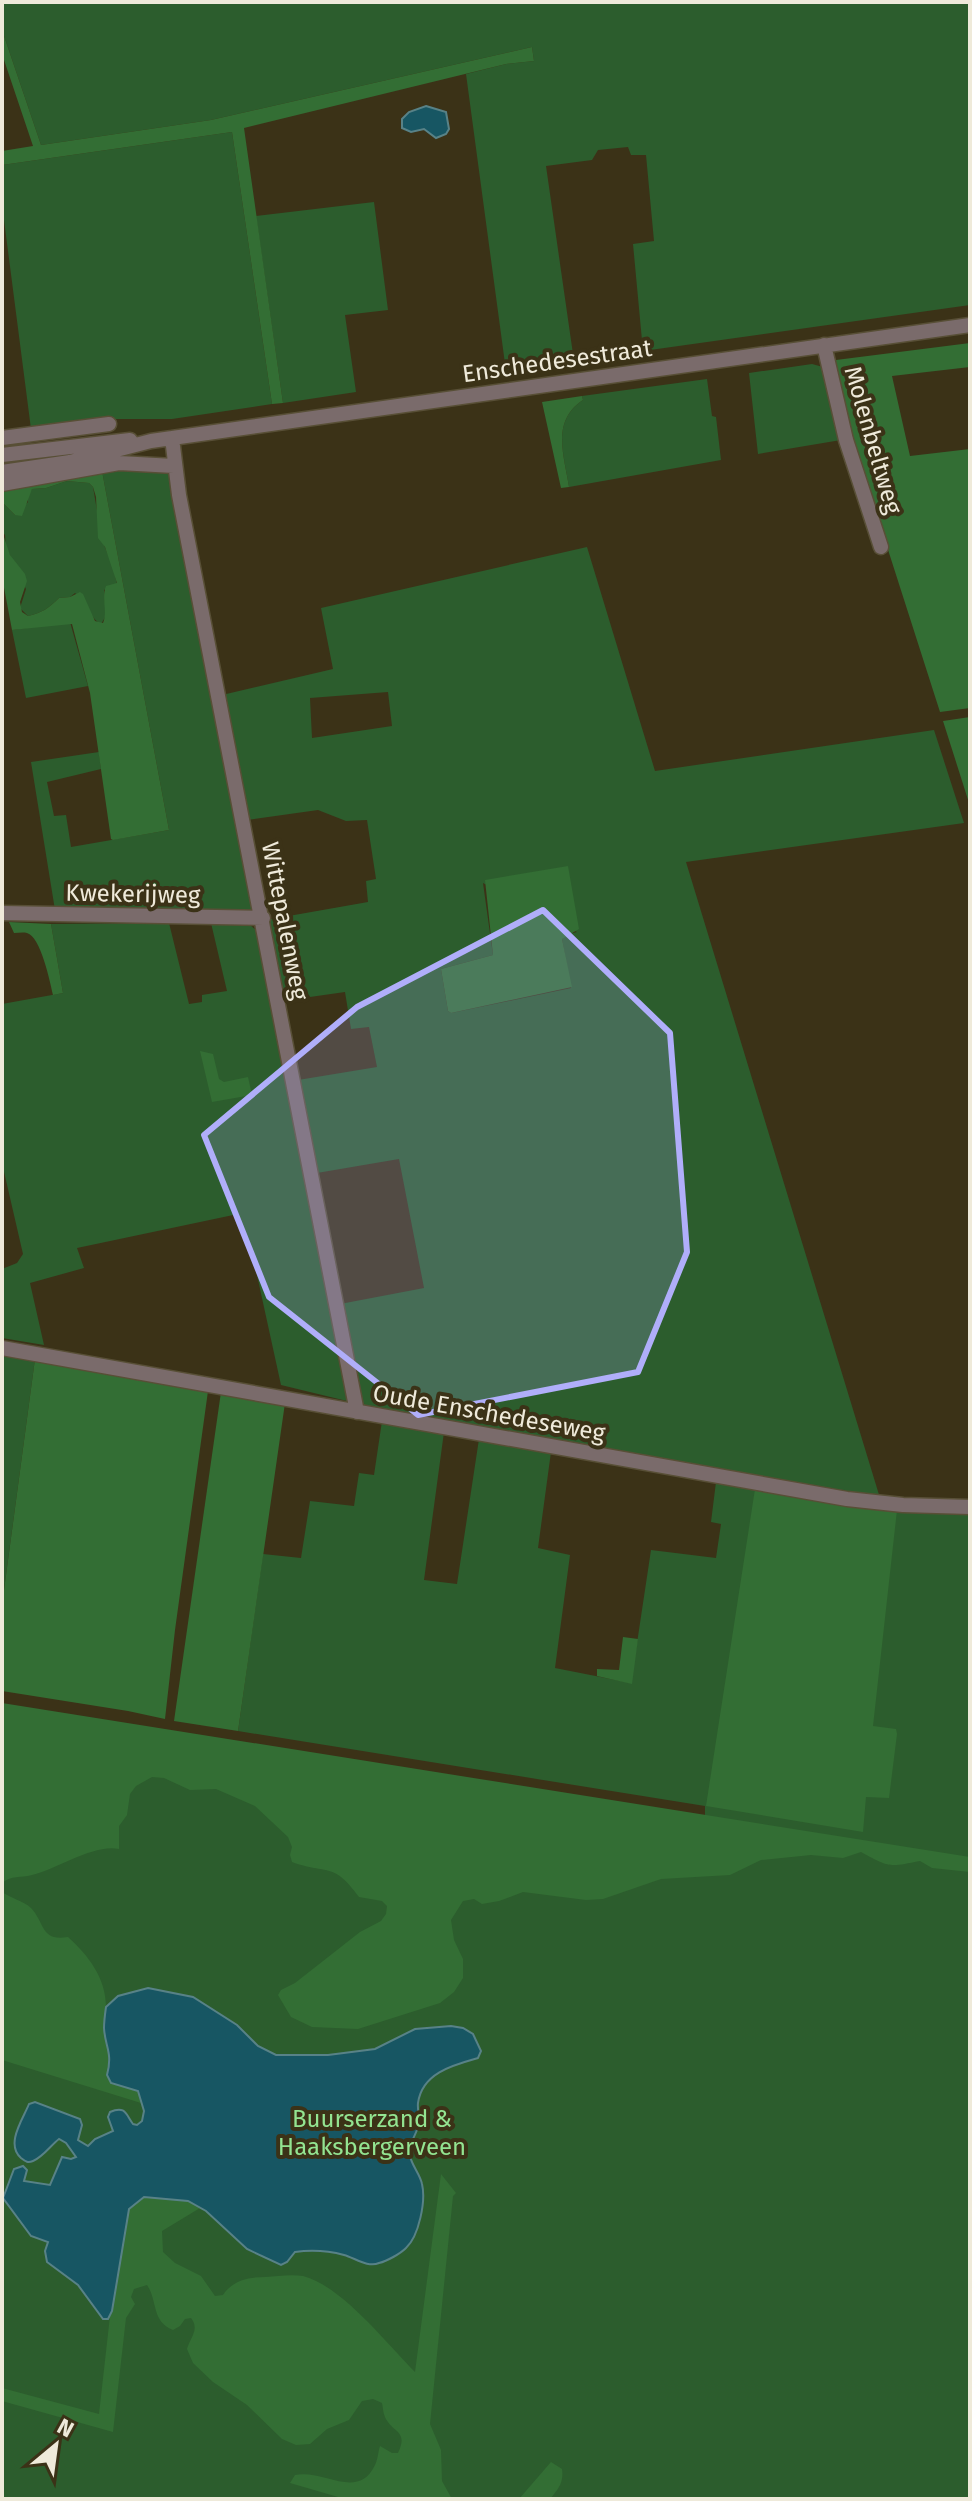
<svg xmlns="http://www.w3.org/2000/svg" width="972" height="2501" font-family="'Fira Sans',sans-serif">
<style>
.green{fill:#2c5d2d;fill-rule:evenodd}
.forest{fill:#336e34}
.water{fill:#175663;stroke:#588287;stroke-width:2}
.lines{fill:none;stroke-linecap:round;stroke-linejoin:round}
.minor-casing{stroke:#584f36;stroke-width:17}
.minor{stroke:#7a6b6b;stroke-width:14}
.marked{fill:#b0aefa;fill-opacity:0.2;stroke:#b0aefa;stroke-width:6;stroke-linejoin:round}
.labels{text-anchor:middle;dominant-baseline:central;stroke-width:8;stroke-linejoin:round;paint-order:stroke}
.street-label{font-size:24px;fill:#efeada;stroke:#3b3217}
.park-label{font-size:24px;fill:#93e491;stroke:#3b3217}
</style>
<rect width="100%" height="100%" fill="#3b3217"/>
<path class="green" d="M2,2H970V305L643,351L633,244L654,241L646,155H631L628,147L598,150L592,160L546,166L574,361L506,371L466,74L506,64L534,61L532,47L211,120L41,145L2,30Z
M232,132L272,404L172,419H97L31,429L4,220H2V165Z
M374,202L388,310L345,315L356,392L283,403L256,216Z
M812,364L823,367L841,440L758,454L749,373Z
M707,379L712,416L716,417L721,460L569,487C564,455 551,421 583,400L582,396Z
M145,468L173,475L185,565L253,907L251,911L55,910L31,762L99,752L101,769L47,782L54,816L66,815L71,847L169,830L102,471Z
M67,481L89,483L93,487L102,540L113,567L117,584L104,590L106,616L101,624C89,618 89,603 75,593L70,597L59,598C49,608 42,613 28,616L20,608L26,589L6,547L5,535L2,531V502L15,515L28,502V495L32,489L46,488Z
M587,547L655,771L934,730L964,823L686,862L880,1498L370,1410L361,1405L340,1304L424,1288L399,1159L317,1173L298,1080L377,1067L369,1027L351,1029L345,992L282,1001L266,920L368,902L366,881L376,879L367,820L346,821L318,810L247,820L222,695L333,669L321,608ZM388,692L392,726L312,738L310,698ZM483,883L577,932L565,935L562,939L571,988L451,1013L448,1011L441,969L493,955Z
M70,622L88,686L26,698L12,630Z
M169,923L189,1004L202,1002V995L227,991L211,923L249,924L257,931L351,1402L281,1385L255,1266L238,1214L77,1248L84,1268L30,1283L44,1345L2,1338V1269L17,1263L23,1254L2,1163V1004L63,993L51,924Z
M2,1353L35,1359L2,1605Z
M382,1421L444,1432L424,1580L457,1584L479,1439L551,1452L538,1548L570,1555L555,1668L631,1683L651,1550L716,1558L721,1524L711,1522L716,1482L897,1510L970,1512V2499H2V1704L705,1816V1806L238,1731L263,1554L301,1558L310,1501L354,1506L359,1473L374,1475Z"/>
<path class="forest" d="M2,30L41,145L211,120L532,47L534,61L506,64L244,128L283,403L272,404L232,132L2,165V151L33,146L2,54Z
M970,343V367L892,376L910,456L970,449V708L940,712L857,453L834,363L836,360Z
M582,396L583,400C551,421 564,455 569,487L561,488L542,402Z
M102,471L169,830L113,840L111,839L90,693L72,624L12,630L2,577V531L10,555L25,574L27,581L20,602L22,612L28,616C42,613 49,608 59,598L70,597L80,592L83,594L95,621L103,623C108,611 101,598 106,586L117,583L105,547L98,538L96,497L93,487L89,483L67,481L46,488L32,489L22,516L15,515L2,502V489Z
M970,717V806L943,721Z
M568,866L579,929L562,939L572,987L451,1013L448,1011L441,969L493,955L485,880Z
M9,922L51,924L63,993L53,995C50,982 41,937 27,933C23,932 18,933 14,933Z
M200,1051L213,1054L219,1079L224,1082L248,1077L252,1095L212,1102Z
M35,1359L208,1391L175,1630L165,1719L128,1711L2,1691V1605Z
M221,1392L285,1403L238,1731L174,1721Z
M755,1489L897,1510L873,1726L896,1729L897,1734L889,1798L866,1797L863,1832L706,1806Z
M623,1637L638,1639L632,1684L597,1676V1669L619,1670Z
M2,1703L970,1857V1872L932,1868L920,1861C889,1867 890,1868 861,1852L843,1858L811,1855L761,1860L730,1875L661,1879L603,1899L586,1900L523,1892L499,1901L482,1904L474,1899L463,1901L451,1920L454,1940L463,1959V1978L454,1992L440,2003L358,2029L312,2027L291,2017L278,1995L281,1990L295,1983L360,1932L381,1921L386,1914L387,1906L382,1901L359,1897C333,1861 328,1875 292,1862L290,1855L292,1847L288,1837L255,1806L216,1789L190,1790L164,1778L152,1777L136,1786L130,1794L127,1815L119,1826V1849C93,1844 58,1869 32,1875C20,1878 12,1875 2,1883Z
M2,1892C10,1898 24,1901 31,1908C45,1923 41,1942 68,1937C88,1955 106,1978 106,2007C106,2015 102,2024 104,2032C108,2051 113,2054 107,2075L111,2083L138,2091L141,2103L2,2060Z
M441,2174L456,2193L453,2196L430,2424L441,2450L442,2481L452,2499H345L290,2483L295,2475C324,2469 358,2501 375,2465C378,2459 378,2452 380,2446L392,2453H398C409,2430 392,2433 385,2417C383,2413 383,2407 382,2403L373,2399L362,2401L349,2420L327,2429L310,2444L296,2445L282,2439L247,2405L213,2382L193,2363L187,2349C190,2338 200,2329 191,2318L185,2319L180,2326L173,2330C151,2321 158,2301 147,2285L134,2289L131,2297L135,2304L126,2318L113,2432L2,2401V2388L99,2414L110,2316L129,2209L144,2197L188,2201L200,2208L162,2231L163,2252L175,2263L201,2276L215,2296L223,2295C233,2280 248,2277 266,2277C277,2276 292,2274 303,2276C342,2286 387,2344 415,2372Z
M551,2462L562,2469C564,2483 558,2489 550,2499H519Z"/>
<path class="water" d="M426,106L446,112L449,129L446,134L436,138L424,129L411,132L402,128V119L409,112Z
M148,1988L193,1997L237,2025L258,2046L276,2055H328L375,2049L415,2029L451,2026L463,2028L473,2034L481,2051L478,2058C453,2065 422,2073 418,2103C417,2111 421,2119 418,2127C415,2137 408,2145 410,2156C412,2166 420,2174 422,2184C426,2201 419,2236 406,2248C400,2254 387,2261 379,2263C368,2268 355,2258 344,2255C329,2251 310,2250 295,2252L287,2262L281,2265L247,2249L206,2211L188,2201L144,2197L129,2209L112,2311L108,2319H103L78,2285L47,2262L45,2251L48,2242L31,2236L3,2198L14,2169L23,2166L27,2170L24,2181L50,2185L62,2157L71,2159L76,2157L66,2143L59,2139C51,2145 43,2157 33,2161C28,2163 26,2162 21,2158C5,2144 23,2119 29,2104L35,2102L80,2119L82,2125L78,2140L88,2146L95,2139L113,2131L108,2117L110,2112C126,2105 126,2115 133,2124L137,2125L142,2121L144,2111L138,2091L111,2083L107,2075C113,2052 105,2047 104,2028C104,2021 105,2014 106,2007L118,1996Z"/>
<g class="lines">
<defs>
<path id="minor" d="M824,345L846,440L881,547
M2,438L109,424
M172,438L179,495L357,1412
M2,455L130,440
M2,472L70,462L151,441L970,325
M2,484L119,463L174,466
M2,913L263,918
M2,1348L847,1499L903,1505L970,1507"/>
</defs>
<use href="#minor" class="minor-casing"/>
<use href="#minor" class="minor"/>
</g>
<path class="marked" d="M543,910L670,1033L687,1252L638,1372L418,1415L269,1297L204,1135L357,1007Z"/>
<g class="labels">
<g class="street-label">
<text transform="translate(557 361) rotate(-8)">Enschedesestraat</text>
<text transform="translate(873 440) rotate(74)">Molenbeltweg</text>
<text transform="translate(133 894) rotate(1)">Kwekerijweg</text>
<text transform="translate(285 921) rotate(79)">Wittepalenweg</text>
<text transform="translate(489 1413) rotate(10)">Oude Enschedeseweg</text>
</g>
<g class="park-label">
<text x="372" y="2119">Buurserzand &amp;<tspan x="372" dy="28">Haaksbergerveen</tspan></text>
</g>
</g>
<rect width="972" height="2501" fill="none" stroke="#efeada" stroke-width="8"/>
<g transform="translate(56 2445) rotate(29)" stroke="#3b3217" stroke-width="6" paint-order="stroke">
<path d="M0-6L14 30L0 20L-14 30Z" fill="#efeada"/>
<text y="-12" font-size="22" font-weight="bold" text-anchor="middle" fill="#efeada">N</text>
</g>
</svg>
